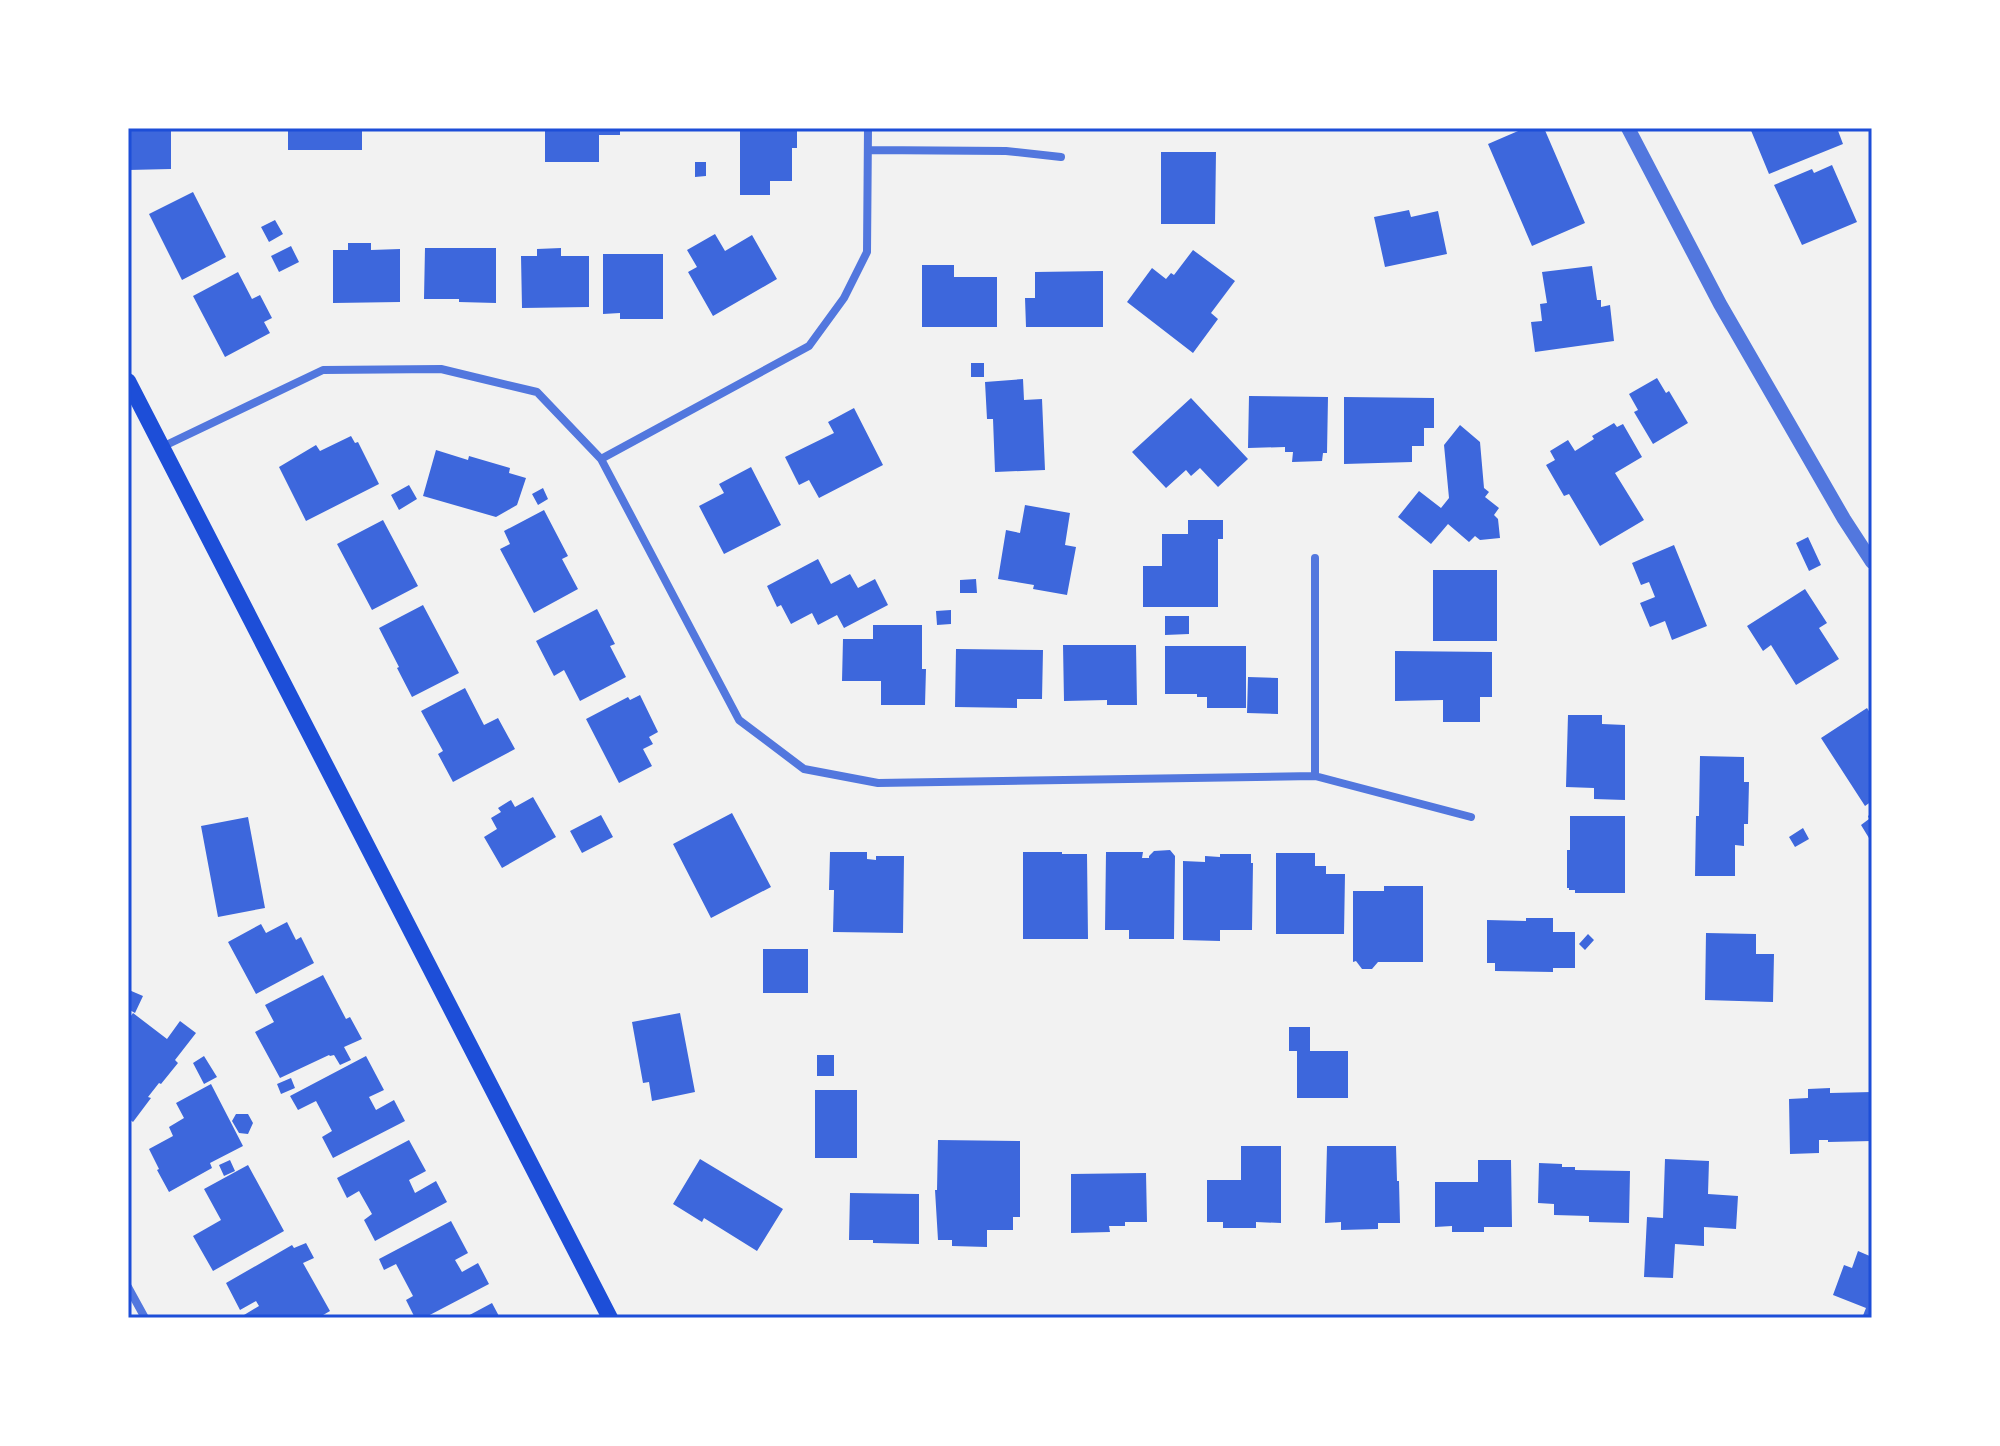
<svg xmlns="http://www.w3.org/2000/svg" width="2000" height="1446" font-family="Merriweather,serif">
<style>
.building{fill:#3d67dc}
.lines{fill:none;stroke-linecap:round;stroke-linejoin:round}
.minor{stroke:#5277de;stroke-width:8}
.tertiary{stroke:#5277de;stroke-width:14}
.secondary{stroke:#1d4ed8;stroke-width:16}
.neatline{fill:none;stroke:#1d4ed8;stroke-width:3}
</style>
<rect width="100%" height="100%" fill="#f2f2f2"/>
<path class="building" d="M128,128H171V169L128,170Z
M288,128H362V150H288Z
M545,128H620V135H599V162H545Z
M740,128H797V148H792V181H770V195H740Z
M1525,128H1544L1585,223L1532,246L1488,144Z
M1750,128H1837L1843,144L1769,174Z
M1161,152H1216L1215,224H1161Z
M695,162H706V176L695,177Z
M1832,165L1857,222L1802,245L1774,185L1812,169L1814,173Z
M193,192L226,257L182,280L149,214Z
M1409,210L1411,217L1438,211L1447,254L1385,267L1374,217Z
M275,220L283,234L269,242L261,227Z
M715,234L725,251L752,235L777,279L713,316L688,272L697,267L687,250Z
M348,243H371V250L400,249V302L333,303V250H348Z
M291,246L299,262L279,272L271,256Z
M425,248H496V303L459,302V299H424Z
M561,248V256H589V307L522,308L521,256H537V249Z
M1193,250L1235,281L1211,313L1218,319L1193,353L1127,302L1152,268L1166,279L1171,273L1174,275Z
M603,254H663V319H620V313L603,314Z
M922,265H954V277H997V327H922Z
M1592,266L1597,300H1601V307L1610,305L1614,341L1535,352L1531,322L1542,321L1540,304L1547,303L1542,272Z
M1103,271V327H1026L1025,298H1035V272Z
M238,272L252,299L260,295L272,318L264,322L270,333L225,357L193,296Z
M971,363H984V377H971Z
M1657,378L1666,393L1669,391L1688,423L1653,444L1634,412L1638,410L1629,394Z
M1023,379L1024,400L1042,399L1045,470L995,472L993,419H987L985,382Z
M1249,396L1328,397L1327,453H1323L1322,461L1292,462L1293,452H1285V447L1248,448Z
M1344,397L1434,398V428H1424V446H1412V462L1344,464Z
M1191,398L1248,459L1218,487L1200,468L1191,476L1186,470L1166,488L1132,452Z
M854,408L883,465L819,498L809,480L799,485L785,457L834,433L828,422Z
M1614,423L1617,427L1623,424L1642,457L1615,473L1644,520L1600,546L1569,494L1564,496L1546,465L1555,460L1550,451L1568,440L1575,451L1594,439L1592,436Z
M1460,425L1480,442L1484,488L1489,492L1485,497L1499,508L1494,515L1498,519L1500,538L1480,540L1475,536L1469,542L1448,524L1431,544L1398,517L1419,491L1441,508L1449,498L1444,445Z
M351,436L355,443L358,442L379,484L306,521L279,467L316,445L320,451Z
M436,450L468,460L469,456L510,468L509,473L526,478L517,505L496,517L423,496Z
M751,467L781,525L724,554L699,506L724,493L719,484Z
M409,485L417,499L399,510L391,495Z
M543,488L548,499L538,505L532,494Z
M1025,505L1070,513L1065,545L1076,547L1067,595L1033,589L1034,585L998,579L1006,530L1020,533Z
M544,510L568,556L562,559L578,589L534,613L500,549L510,544L504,531Z
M383,520L418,586L372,610L337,544Z
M1188,520H1223V539H1218V607H1143V566H1162V534H1188Z
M1808,537L1821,565L1809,571L1796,543Z
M1674,545L1707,626L1672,640L1665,621L1650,627L1640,603L1655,597L1649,582L1641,585L1632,563Z
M818,559L831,584L850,574L858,588L875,579L888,605L844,628L837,615L818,625L812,613L791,624L781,605L777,607L767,586Z
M1433,570H1497V641H1433Z
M976,579L977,593H960V580Z
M1805,589L1827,623L1819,628L1839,659L1796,685L1771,645L1763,651L1747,626Z
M423,605L459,673L412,697L397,668L399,667L379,628Z
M597,609L615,644L610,646L626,677L580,701L564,670L554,676L536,641Z
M951,610V624L937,625L936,611Z
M1165,616H1189V634L1165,635Z
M873,625H922V669H926L925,705H881V681H842L843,639H873Z
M1063,645H1136L1137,705H1107V700L1064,701Z
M1165,646H1246V708H1207V697H1197V694H1165Z
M956,649L1043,650L1042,699H1017V708L955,707Z
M1395,651L1492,652V697H1480V722H1443V700L1395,701Z
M1248,677L1278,678V714L1247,713Z
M465,688L484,725L498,718L515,749L453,782L438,754L443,751L421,711Z
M640,695L658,732L649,737L653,744L643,749L652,766L619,783L586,719L628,697L630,700Z
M1867,708L1872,716V801L1865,806L1821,738Z
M1568,715H1602V724L1625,725V800L1594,799V788L1566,787Z
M1700,756L1744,757V782H1749L1748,824H1744V846L1735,845V876H1695L1696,816H1699Z
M533,797L556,837L502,868L484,837L497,829L491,818L501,812L498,808L511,800L515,807Z
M732,813L771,887L711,918L673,844Z
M1872,813V843L1861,825L1869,819L1868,816Z
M601,815L613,837L582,853L570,831Z
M1570,816H1625V893H1575V890H1569V888H1567V850H1570Z
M248,817L265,908L218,917L201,826Z
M1803,828L1809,839L1795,847L1789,837Z
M1170,850L1175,856L1174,939H1129V930H1105L1106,852H1143L1142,858H1149V856L1154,851Z
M830,852H867V859L876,860V856H904L903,933L833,932L834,890H829Z
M1023,852H1062V854H1087L1088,939H1023Z
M1276,853H1315V866H1326V874H1345L1344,934H1276Z
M1220,854H1251V863H1253L1252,930H1220V941L1183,940V861L1205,862V856L1220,857Z
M1384,886H1423V962H1378L1372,969H1362L1356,961L1353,962V891H1384Z
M1526,918H1553V932H1575V968H1553V972L1495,971V963H1487V920L1526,921Z
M287,922L296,940L301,937L314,963L256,994L228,942L261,924L266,933Z
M1706,933L1756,934V954H1774L1773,1002L1705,1000Z
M1588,934L1594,940L1585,950L1579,944Z
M763,949H808V993H763Z
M323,975L346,1019L350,1017L362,1039L344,1047L351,1060L340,1065L334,1055L330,1056L329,1055L280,1078L255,1032L274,1022L265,1005Z
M129,990L143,996L135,1013L128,1009Z
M133,1013L167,1039L180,1021L196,1033L175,1060L178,1063L161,1084L159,1083L148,1097L151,1098L133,1122L128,1118V1020Z
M680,1013L695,1092L652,1101L649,1082L643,1083L632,1022Z
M1289,1027H1310V1051H1348V1098H1297V1051H1289Z
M817,1055H834V1076H817Z
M204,1056L217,1077L204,1084L193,1063Z
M366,1056L384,1090L369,1097L376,1110L394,1100L405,1121L333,1158L322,1137L332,1131L316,1101L298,1110L290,1096Z
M291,1078L295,1088L281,1094L277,1084Z
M211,1084L243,1146L210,1163L212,1168L169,1192L157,1170L159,1169L149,1149L173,1136L169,1127L184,1118L176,1103Z
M1830,1088V1093L1872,1092V1141L1828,1142V1140H1819V1153L1790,1154L1789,1099L1808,1098V1089Z
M815,1090H857V1158H815Z
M236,1114H248L253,1123L248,1134L239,1133L232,1121Z
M409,1140L426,1171L409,1180L415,1193L436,1181L447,1202L375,1241L364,1220L372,1214L359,1191L347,1198L337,1178Z
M938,1140L1020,1141V1217H1013V1230H987V1247L952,1246V1240H938L935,1190H937Z
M1241,1146H1281V1223L1256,1222V1228H1223V1222H1207V1180H1241Z
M1327,1146H1396L1397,1181H1399L1400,1223H1378V1229L1341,1230V1222L1325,1223Z
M700,1159L783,1209L757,1251L704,1218L702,1222L673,1204Z
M1665,1159L1709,1161L1708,1194L1738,1196L1736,1229L1704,1227V1246L1675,1244L1673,1278L1644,1277L1647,1217L1663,1218Z
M230,1160L235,1171L224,1176L219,1165Z
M1478,1160H1511L1512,1227H1484V1232H1452V1226L1435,1227V1182H1478Z
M1539,1163L1562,1164V1167H1575V1170L1630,1171L1629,1223L1589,1222V1216L1554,1215V1204L1538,1203Z
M248,1165L284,1231L213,1271L193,1236L221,1220L204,1189Z
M1146,1173L1147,1222H1125V1226H1109L1110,1232L1071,1233V1174Z
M850,1193L919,1194V1244L873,1243V1240H849Z
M451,1221L468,1253L455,1260L462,1272L478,1263L489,1284L424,1318H415L406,1300L413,1296L396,1264L384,1270L379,1259Z
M306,1243L314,1258L303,1263L330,1311L318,1318H239L259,1306L256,1301L240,1310L226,1283L292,1245L294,1248Z
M1858,1251L1872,1257V1318H1862L1866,1308L1833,1295L1844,1265L1852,1268Z
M492,1303L500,1318H464Z"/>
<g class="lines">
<path class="minor" d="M868,150L1006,151L1061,157
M162,447L323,370L441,369L537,392L601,459L739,720L804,769L878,783L1315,776L1471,817
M601,459L809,346L844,298L867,252L868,128
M1315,776V558
M128,1287L145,1318"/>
<path class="tertiary" d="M1628,128L1720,304L1844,519L1872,562"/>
<path class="secondary" d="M128,381L610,1318"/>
</g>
<rect width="2000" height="1446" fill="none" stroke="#ffffff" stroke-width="260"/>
<rect x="130" y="130" width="1740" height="1186" class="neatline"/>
</svg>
